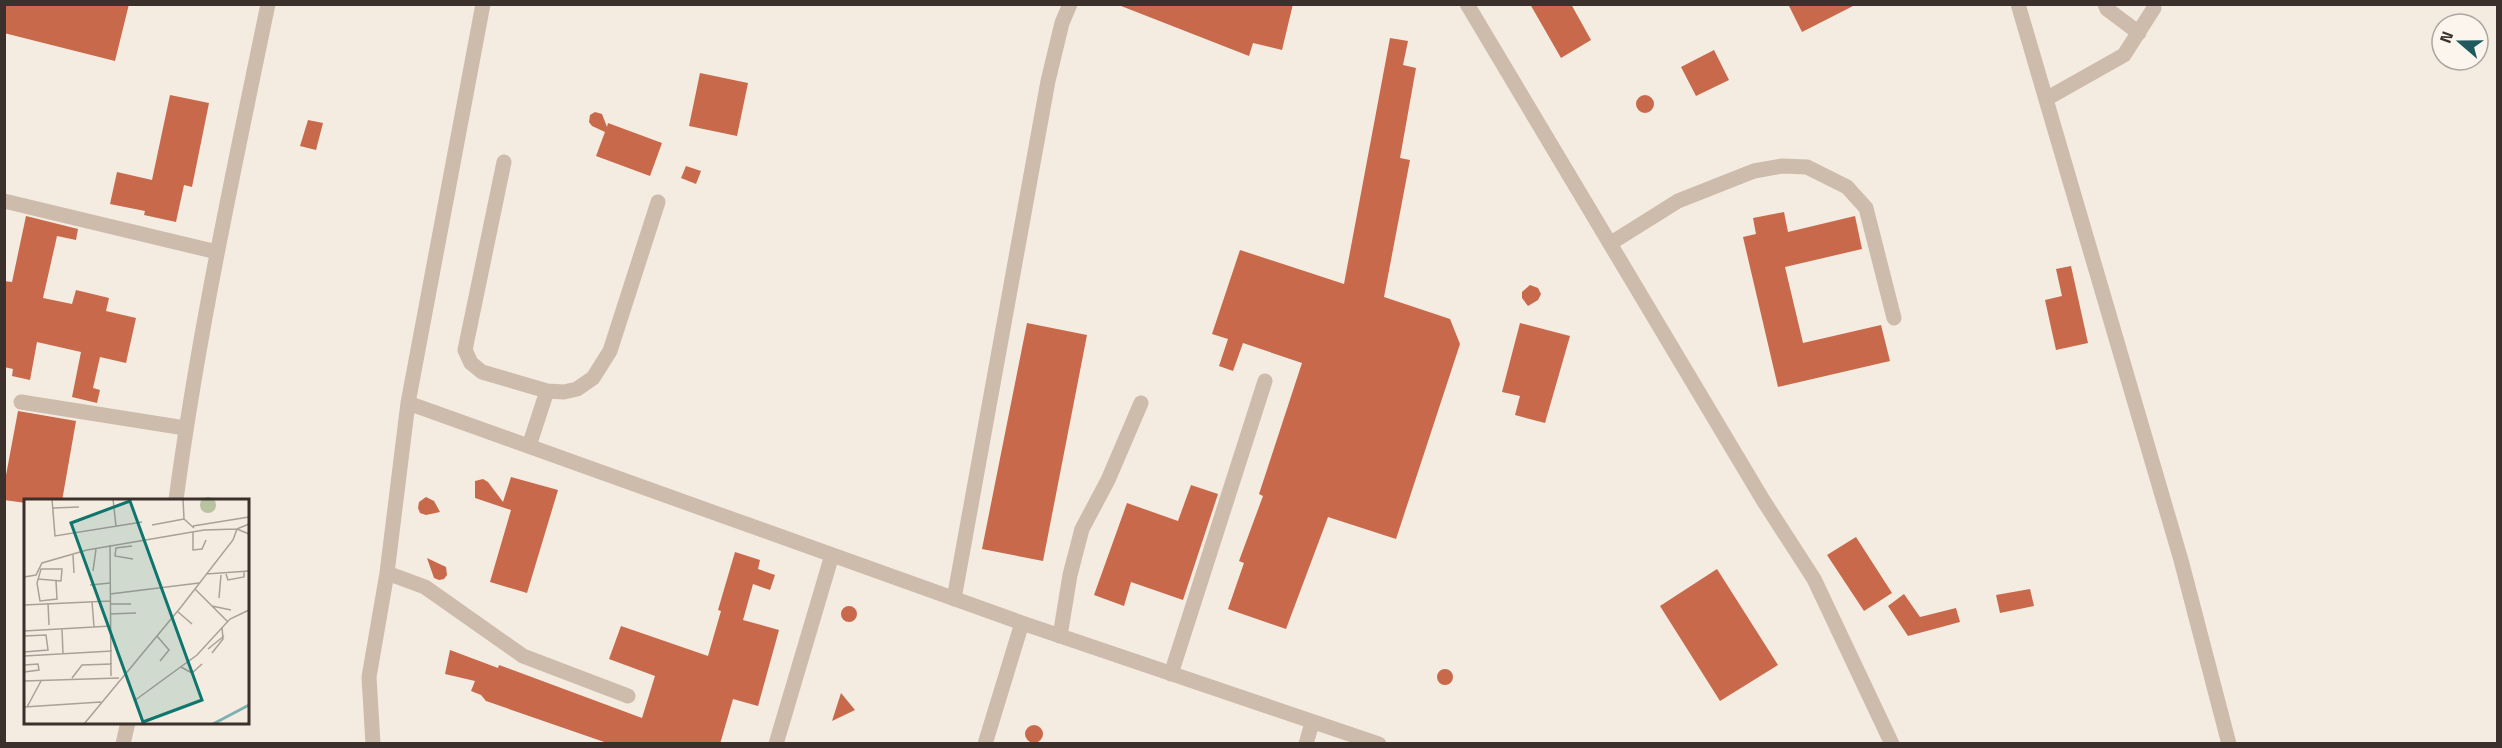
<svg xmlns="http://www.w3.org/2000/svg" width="2502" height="748" font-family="'Titillium Web',sans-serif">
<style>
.building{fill:#c8694b}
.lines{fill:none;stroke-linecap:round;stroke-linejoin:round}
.minor{stroke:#cdbbac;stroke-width:15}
.inset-river{fill:none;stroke:#7fb0b2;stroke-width:3}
.inset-road{fill:none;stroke:#aaa098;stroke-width:1.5}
.view{fill:#0f766e;fill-opacity:0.15;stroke:#0f766e;stroke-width:3}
.inset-edge{fill:none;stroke:#3b302b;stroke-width:3}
</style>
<rect width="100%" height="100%" fill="#f4ebe1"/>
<path class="building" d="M4,4H129L115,61L4,33Z
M1116,4H1293L1282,50L1253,43L1249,56Z
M1530,4H1571L1591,40L1561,58Z
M1788,4H1857L1802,32Z
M1390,38L1408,41L1403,65L1416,68L1400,158L1410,160L1384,297L1450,319L1460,344L1396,539L1328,517L1286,629L1228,609L1244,563L1239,561L1263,496L1259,494L1302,363L1243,343L1233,371L1219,366L1228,339L1212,334L1240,250L1344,284Z
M1714,50L1729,80L1696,96L1681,67Z
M700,73L748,83L737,136L689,126Z
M1636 104a9 9 0 1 1 18 0a9 9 0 1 1-18 0Z
M170,95L209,103L192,187L184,185L176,222L144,215L145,211L110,204L117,172L152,180Z
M595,112L602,114L607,127L608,123L662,143L650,176L596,156L605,132L592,126L589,122L590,115Z
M308,120L323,123L316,150L300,146Z
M686,166L701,171L696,184L681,178Z
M1784,212L1788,232L1855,216L1862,249L1785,267L1803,343L1881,325L1890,361L1778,387L1743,237L1756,234L1753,218Z
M26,216L78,229L76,240L57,236L43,298L72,304L76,290L109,298L106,311L136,318L126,363L100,357L93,388L100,390L97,403L72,397L81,352L37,342L30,380L12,376L13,369L4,367V281L12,282Z
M2071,266L2088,343L2056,350L2045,300L2062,296L2056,269Z
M1530,285L1538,288L1541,294L1538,300L1528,306L1522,298V292Z
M1027,323L1087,335L1043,561L982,549Z
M1520,323L1570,336L1545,423L1515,415L1520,396L1502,392Z
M18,411L76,421L62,501H26V503L4,500V486Z
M511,477L558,490L527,593L490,582L511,510L475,498V481L483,479L488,482L503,502Z
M1191,485L1218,494L1183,600L1131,582L1124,606L1094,595L1127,503L1178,521Z
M426,497L434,501L440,512L426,515L420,513L418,508L419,502Z
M1856,537L1892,593L1864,611L1827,555Z
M735,552L760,560L758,569L775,575L770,590L753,584L743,620L779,630L758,706L733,699L720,744H610L486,701L481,695L471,691L475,681L445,674L450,650L498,668L499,665L642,718L655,676L609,659L621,626L708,656L721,611L718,610Z
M427,558L446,567L447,575L444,579L439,580L434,578Z
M1717,569L1778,665L1720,701L1660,606Z
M2030,589L2034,606L2000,613L1996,595Z
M1904,594L1920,617L1956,608L1960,622L1908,636L1888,606Z
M841 614a8 8 0 1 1 16 0a8 8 0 1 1-16 0Z
M1437 677a8 8 0 1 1 16 0a8 8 0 1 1-16 0Z
M841,693L855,710L832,721Z
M1025 734a9 9 0 1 1 18 0a9 9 0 1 1-18 0Z"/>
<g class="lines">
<path class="minor" d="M1467,4L1763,500L1814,579L1892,744
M2018,4L2181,560L2229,744
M2105,4L2107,9L2139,33
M2046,99L2124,55L2154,8L2153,4
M504,162L465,350L471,363L482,372L547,391L564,392L577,389L593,378L610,351L658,202
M4,201L217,252
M1611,243L1678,201L1754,171L1782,166L1807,167L1847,187L1866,208L1894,318
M21,402L185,428
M408,403L1022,623L1379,744
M529,446L547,391
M176,500C198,334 234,169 268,4
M387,573L425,587L523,656L628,696
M954,599L1048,81L1062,23L1070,4
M1060,636L1070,575L1082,529L1108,480L1141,403
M1171,674L1265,381
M123,744L128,722
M373,744L369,677L387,573L408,403L483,4
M776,744L832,555
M985,744L1022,623
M1306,744L1312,723"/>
</g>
<g transform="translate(24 499)">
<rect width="225" height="225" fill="#f4ebe1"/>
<path d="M176 6a8 8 0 1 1 16 0a8 8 0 1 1-16 0Z" fill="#b8c4a0"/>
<path class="inset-river" d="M189,225L225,206"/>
<path class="inset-road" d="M28,0L31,37L118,23M89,0L92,27M159,0L160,20L170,29M29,9L55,8M128,26L160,20M169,27L225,18M169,33V51L178,50L182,41M86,46L87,177M108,47L92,49L91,57L109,60M49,56L50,74M69,72L72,50M182,75L225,72M202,75L204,81L220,78V73M0,78L12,76L18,64L63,51L180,31L213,30L225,25M14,80L37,82L38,70H17L13,84L16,102L33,100L32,82M66,86L86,84M171,90L204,123M86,95L175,84M195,99L197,76M68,102L70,128M24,104L25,126M86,105H107M0,106L86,102M188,107L207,111M153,112L168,125M86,115L112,114M38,130L39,155M0,132L87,127M0,137L22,136L24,151L0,153M133,137L145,151L136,162M184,150L200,137M188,154L199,140L198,128M0,157L88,152M0,166L14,165L15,171L0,173M157,168L168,174L178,165M48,179L58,166L88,165M0,182L95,179M110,202L173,156L206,120L225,111M0,208L77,203M3,208L17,182M60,225L157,108L209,41L213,30L225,35"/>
<path class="view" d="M106,2L178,201L119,223L47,24Z"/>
<rect width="225" height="225" class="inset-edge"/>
</g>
<rect width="2502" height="748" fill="none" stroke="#3b302b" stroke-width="12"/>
<g transform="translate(2460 42) rotate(290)"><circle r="28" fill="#fbf5ee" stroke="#aea6a0" stroke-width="1.5"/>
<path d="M0-4.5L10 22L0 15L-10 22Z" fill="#1f5a5e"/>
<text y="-9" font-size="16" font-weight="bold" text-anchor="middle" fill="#3b302b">N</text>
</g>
</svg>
